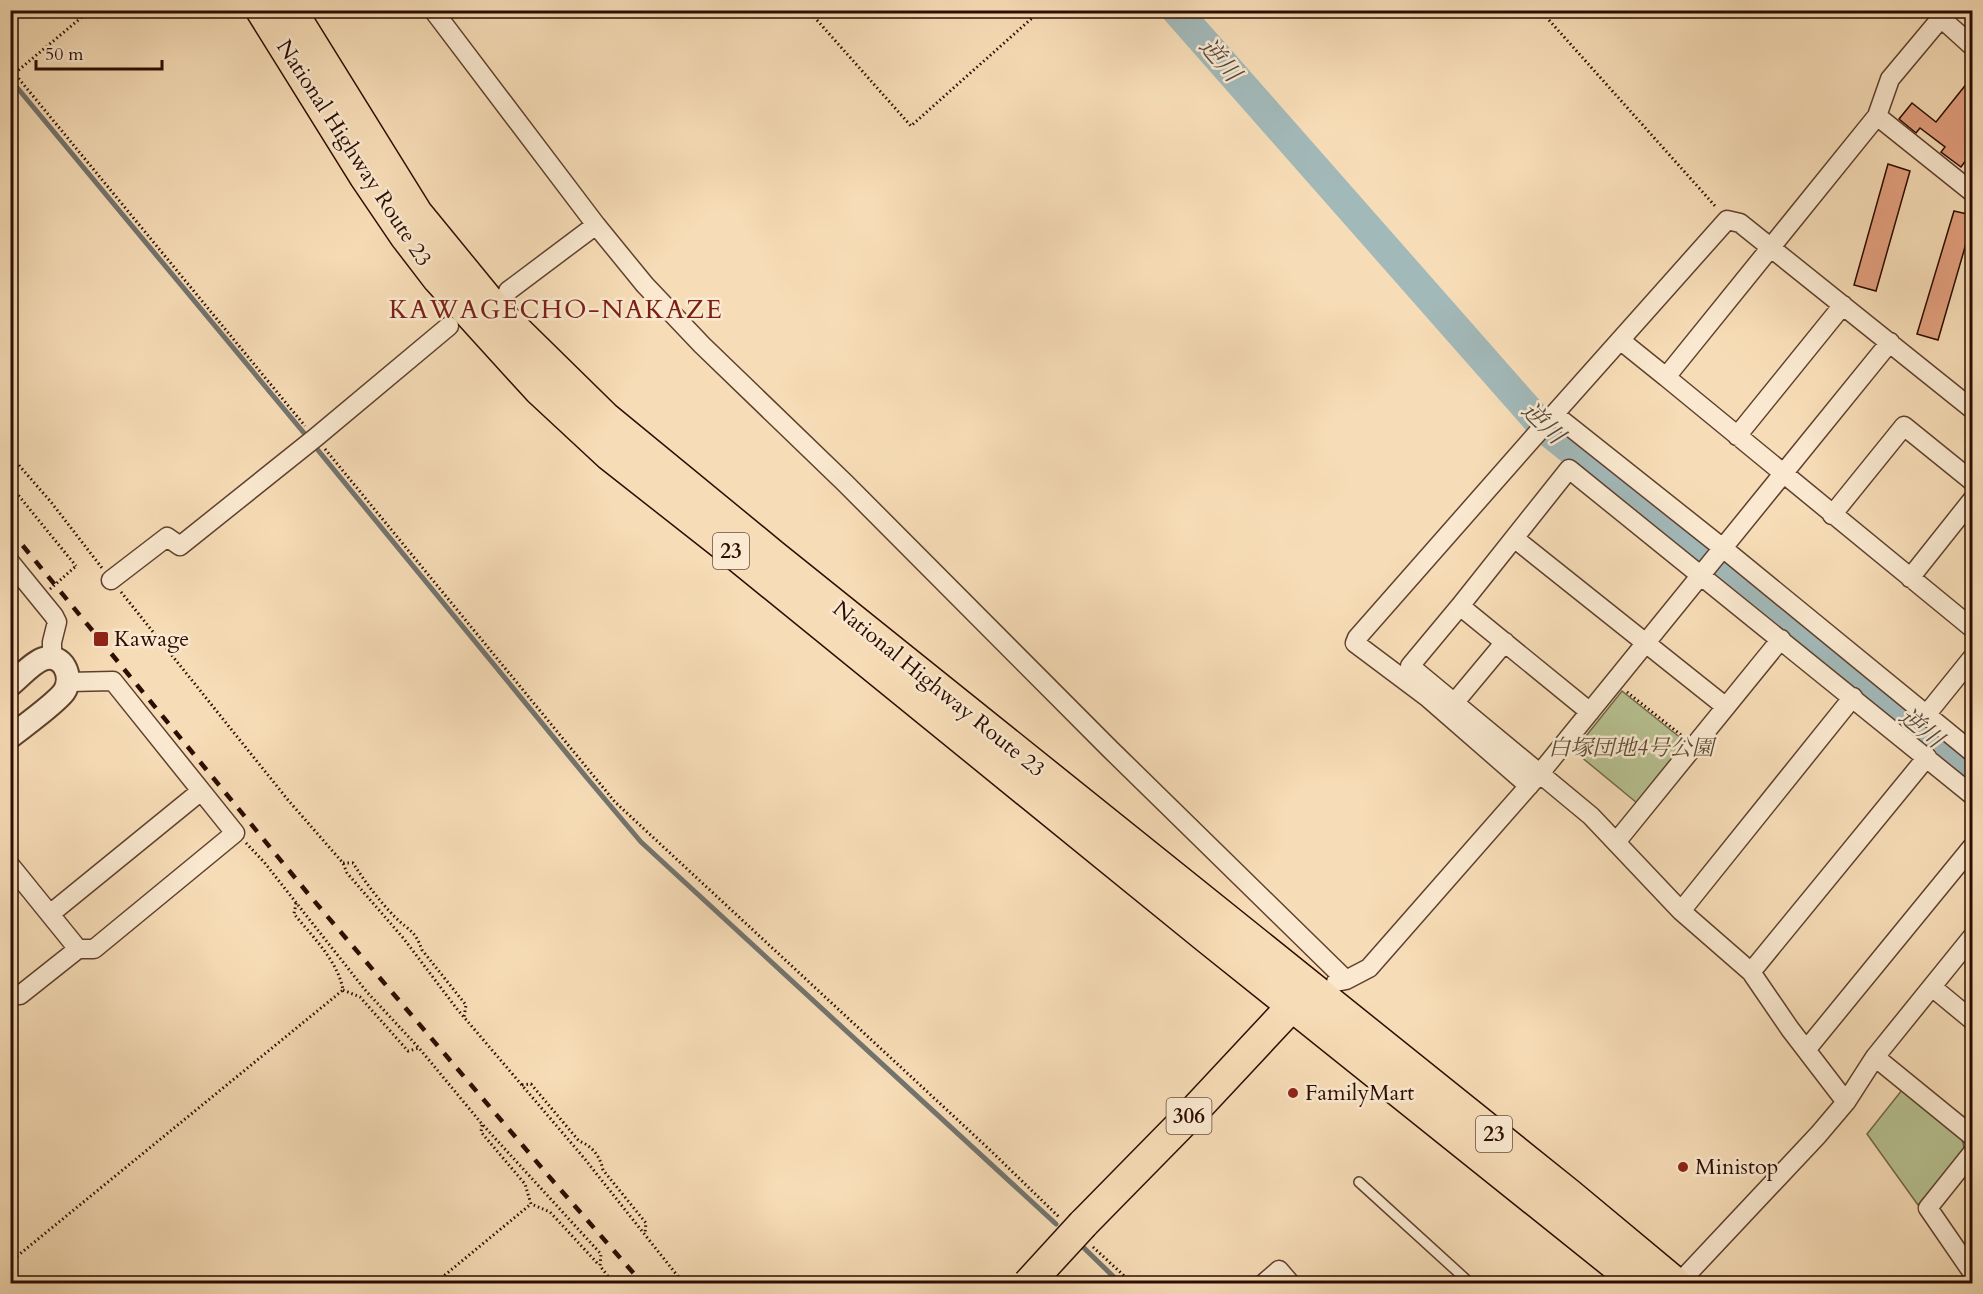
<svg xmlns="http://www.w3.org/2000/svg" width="1983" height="1294" font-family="Cardo,'Noto Serif JP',serif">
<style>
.green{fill:#b7c292;stroke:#72674a;stroke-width:1.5}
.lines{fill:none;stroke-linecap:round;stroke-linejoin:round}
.stream{stroke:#73746f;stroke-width:5}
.river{stroke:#a2b9b9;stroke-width:30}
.building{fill:#e3a07f;stroke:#2c0c01;stroke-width:1.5}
.service-casing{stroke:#5f402e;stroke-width:12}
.minor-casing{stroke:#5f402e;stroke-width:21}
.tertiary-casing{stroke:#5f402e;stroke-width:26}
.trunk-casing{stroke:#2c0c01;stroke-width:33}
.path{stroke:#2c0c01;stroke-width:3;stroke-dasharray:1.5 3;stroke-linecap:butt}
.service{stroke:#fae9d0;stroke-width:9}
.minor{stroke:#fae9d0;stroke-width:18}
.tertiary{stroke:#fae9d0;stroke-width:22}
.trunk{stroke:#f7ddb7;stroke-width:30}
.rail{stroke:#2c0c01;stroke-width:4.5;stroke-dasharray:10 10;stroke-linecap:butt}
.trunk-bridge-casing{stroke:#2c0c01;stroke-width:33;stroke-linecap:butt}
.path-bridge{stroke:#2c0c01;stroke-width:3;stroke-dasharray:1.5 3;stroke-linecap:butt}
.trunk-bridge{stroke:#f7ddb7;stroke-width:30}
.poi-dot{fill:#8f2418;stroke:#fae9d0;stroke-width:2}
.labels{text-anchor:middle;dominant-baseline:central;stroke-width:5;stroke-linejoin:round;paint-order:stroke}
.shield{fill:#fae9d0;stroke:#6a4e3f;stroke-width:1.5}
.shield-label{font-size:21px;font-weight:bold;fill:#2c0c01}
.street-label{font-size:22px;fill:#2c0c01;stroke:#fae9d0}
.poi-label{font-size:22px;fill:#2c0c01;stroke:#fae9d0;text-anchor:start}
.park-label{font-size:22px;font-style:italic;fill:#5d4c34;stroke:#fae9d0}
.water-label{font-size:24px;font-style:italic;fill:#554941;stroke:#fae9d0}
.quarter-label{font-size:26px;letter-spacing:1.5px;fill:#7a1f14;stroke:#fae9d0}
</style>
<rect width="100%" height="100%" fill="#f7ddb7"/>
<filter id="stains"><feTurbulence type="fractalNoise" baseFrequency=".00333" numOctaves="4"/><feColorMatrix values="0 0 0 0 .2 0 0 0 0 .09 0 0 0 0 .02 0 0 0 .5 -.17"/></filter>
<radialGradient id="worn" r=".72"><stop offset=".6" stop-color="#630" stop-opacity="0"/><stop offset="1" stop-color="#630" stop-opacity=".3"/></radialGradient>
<path class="green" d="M1622,691L1687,743L1637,803L1574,751Z
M1902,1090L1962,1139L1965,1151L1918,1205L1867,1134Z"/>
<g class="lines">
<path class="stream" d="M10,79L304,433
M317,449L587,778L641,842L1056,1224
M1084,1248L1121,1284"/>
<path class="river" d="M1176,10L1545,429L1972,770"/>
</g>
<path class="building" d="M1972,77V152L1961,167L1941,152L1945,147L1920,128L1916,133L1899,119L1912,103L1936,122Z
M1888,164L1910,171L1876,291L1854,285Z
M1954,211L1972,215V223L1938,340L1917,334Z"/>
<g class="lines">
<defs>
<path id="service" d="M1359,1182L1471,1284"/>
<path id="minor" d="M433,10L596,225L645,285L702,345L845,483L1110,749L1346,980
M1972,46L1941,18L1890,79L1877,116L1666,377L1972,628
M1877,116L1972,192
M508,291L596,225
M1620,340L1666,377
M1554,414L1724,549L1972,752
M1737,436L1843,305
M1832,515L1904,426L1972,481
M1514,538L1726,707
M10,562L54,616L57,622L52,642V657
M1910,578L1972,500
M111,580L167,537L180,546L315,438L449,326
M1460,606L1590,712
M1455,702L1505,642
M1926,715L1972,658
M1529,786L1427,697L1355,643L1357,638L1540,430L1727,220L1740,223L1972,409
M1617,841L1781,639
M10,865L78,949H94L235,833L113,681L69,682
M1681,911L1853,697
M50,914L201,791
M1751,972L1927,757
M1336,982L1346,980L1369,968L1541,772L1890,342
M1932,987L1972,1020
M20,995L78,949
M1806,1050L1972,847
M1875,1057L1972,1136
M1846,1102L1790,1029L1751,972L1681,911L1591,816L1410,666L1460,606L1569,469L1972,795
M1972,1153L1928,1208L1972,1272
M1263,1284L1279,1270L1291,1284
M1678,1284L1818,1135L1846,1102L1875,1057L1972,937"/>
<path id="tertiary" d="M10,685C20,677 32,663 43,659C63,652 74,677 64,692C55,704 24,726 10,737"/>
<path id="trunk" d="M261,10L365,177L405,236L438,279L539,390L609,455L726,547L1207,938L1639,1284
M291,10L417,213L498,312L605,417L773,555L1569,1194L1677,1284
M1083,1224L1194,1111L1307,990"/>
</defs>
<use href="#service" class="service-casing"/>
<use href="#minor" class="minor-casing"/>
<use href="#tertiary" class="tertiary-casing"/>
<use href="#trunk" class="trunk-casing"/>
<path class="path" d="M808,10L911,126L1041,10
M1540,10L1716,207
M82,17L85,10
M10,68L305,426
M15,73L82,17L96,10
M325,449L615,802L989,1149L1059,1217
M10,455L51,502L102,568
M10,485L76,566
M121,592L288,800L343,863L347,873L404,939L457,1009L584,1158L684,1284
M1627,692L1681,735
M246,843L264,862L366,991L419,1048
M343,863H353C365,882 380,902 396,918C409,931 415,930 422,950L466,1005L464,1017
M296,903L294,914C312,936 338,961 343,990
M343,990L360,997L408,1051L419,1048L482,1124L601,1254L600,1266L614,1284
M522,1085L531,1084L579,1141C592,1146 600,1156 603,1170L646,1223L645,1233
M482,1125L481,1132L525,1184L531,1204L550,1212L599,1265
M1093,1247L1133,1284
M10,1262L343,990
M434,1284L531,1204"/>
<use href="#service" class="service"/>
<use href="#minor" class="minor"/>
<use href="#tertiary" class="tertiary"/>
<use href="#trunk" class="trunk"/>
<path class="rail" d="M1969,10L1972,14
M10,530L310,896L553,1181L643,1284"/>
<defs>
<path id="trunk-bridge" d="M1028,1284L1083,1224"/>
</defs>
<use href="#trunk-bridge" class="trunk-bridge-casing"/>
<path class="path-bridge" d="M50,589L76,566"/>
<use href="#trunk-bridge" class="trunk-bridge"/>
</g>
<g class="poi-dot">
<rect x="93" y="631" width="16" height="16" rx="3"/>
<circle cx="1293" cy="1093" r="6"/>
<circle cx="1683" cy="1167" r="6"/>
</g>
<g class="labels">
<g class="shield">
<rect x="713" y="533" width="36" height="36" rx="4.5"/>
<rect x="1166.5" y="1098" width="45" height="36" rx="4.5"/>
<rect x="1476" y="1116" width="36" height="36" rx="4.5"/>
</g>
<g class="shield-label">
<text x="731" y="551">23</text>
<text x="1189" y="1116">306</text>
<text x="1494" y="1134">23</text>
</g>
<g class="street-label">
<text transform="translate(354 153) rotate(57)">National Highway Route 23</text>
<text transform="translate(939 689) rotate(39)">National Highway Route 23</text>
</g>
<g class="poi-label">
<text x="114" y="639">Kawage</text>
<text x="1305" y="1093">FamilyMart</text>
<text x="1695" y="1167">Ministop</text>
</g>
<g class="park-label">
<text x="1631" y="748">白塚団地4号公園</text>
</g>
<g class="water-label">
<text transform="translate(1220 60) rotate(49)">逆川</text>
<text transform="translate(1543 423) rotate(44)">逆川</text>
<text transform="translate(1921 728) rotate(39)">逆川</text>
</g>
<g class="quarter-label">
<text x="556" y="309">KAWAGECHO-NAKAZE</text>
</g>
</g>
<rect width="1983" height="1294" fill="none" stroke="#f7ddb7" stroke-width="36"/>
<rect x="12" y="12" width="1959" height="1270" fill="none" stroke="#2c0c01" stroke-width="3"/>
<rect x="18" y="18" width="1947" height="1258" fill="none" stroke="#2c0c01" stroke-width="1.5"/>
<path d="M36 60v9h126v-9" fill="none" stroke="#2c0c01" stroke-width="3"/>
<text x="45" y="60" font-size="18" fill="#2c0c01" stroke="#fae9d0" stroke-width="4.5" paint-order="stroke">50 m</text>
<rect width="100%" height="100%" filter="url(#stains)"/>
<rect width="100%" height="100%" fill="url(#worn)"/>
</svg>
